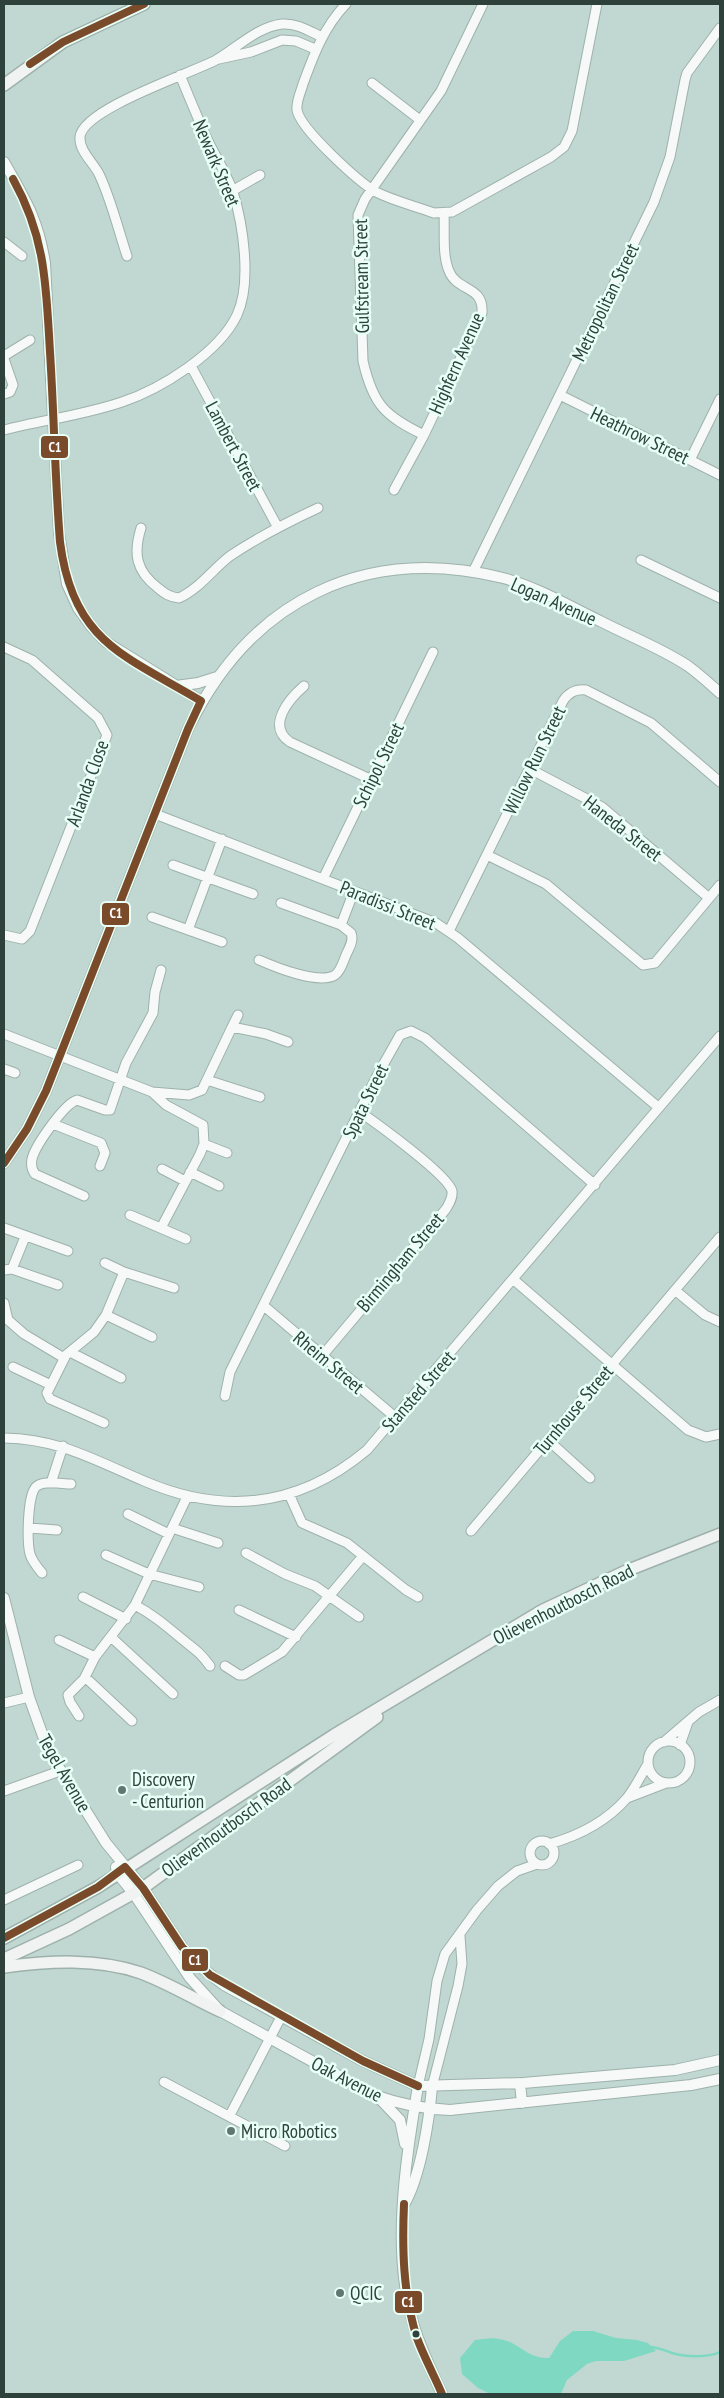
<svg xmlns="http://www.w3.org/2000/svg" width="724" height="2398" font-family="'PT Sans Narrow',sans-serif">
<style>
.water{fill:#7fd9c2}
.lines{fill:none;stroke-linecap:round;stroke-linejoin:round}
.stream{stroke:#7fd9c2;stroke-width:2.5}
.minor-casing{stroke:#9eb1ab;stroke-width:11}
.tertiary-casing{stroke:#9eb1ab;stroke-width:12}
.secondary-casing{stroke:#9eb1ab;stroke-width:14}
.minor{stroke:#f6f9f8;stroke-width:9}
.tertiary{stroke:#f6f9f8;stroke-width:10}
.secondary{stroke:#f1f2f2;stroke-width:11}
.bus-1-casing{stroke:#e8fff7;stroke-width:11}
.bus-1{stroke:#7a4b2a;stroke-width:8}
.poi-dot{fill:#617670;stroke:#e8fff7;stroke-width:2}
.bus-dot{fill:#2e413b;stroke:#e8fff7;stroke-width:2}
.labels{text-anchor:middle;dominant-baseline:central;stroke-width:5;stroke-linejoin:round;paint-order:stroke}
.street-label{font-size:19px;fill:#2e413b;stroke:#e8fff7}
.poi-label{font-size:19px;fill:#2e413b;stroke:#e8fff7;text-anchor:start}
.line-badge{stroke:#e8fff7;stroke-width:2}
.badge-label{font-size:14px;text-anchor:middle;font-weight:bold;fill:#fff}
</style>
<rect width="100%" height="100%" fill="#c0d8d1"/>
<path class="water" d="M573,2331H593L616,2338L637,2340L648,2343L656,2351L624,2361H596L587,2364L567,2380L561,2394H490L478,2388L462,2374L460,2358L475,2340C483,2339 492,2337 499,2339C520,2342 526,2359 549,2358L560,2341Z"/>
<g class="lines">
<path class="stream" d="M649,2347C658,2347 664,2350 672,2353C686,2357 708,2358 720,2352"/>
<defs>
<path id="minor" d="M346,4C324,27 314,54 303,84C301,92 296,101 297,110C300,129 359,182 376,192C394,201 415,206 434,213L452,212L551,157L564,147L572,131L597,4
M219,59L251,52L282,40L296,41L315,49
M372,83L420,120
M232,191L260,175
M4,242L22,256
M127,256C118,229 111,199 99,174C93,162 79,151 80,137C82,109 192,73 216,60C237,48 257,27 282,24C297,23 309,31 322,37
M4,356L30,340
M4,359L13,385L10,392L4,394
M191,366L277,526
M560,395L720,475
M4,430C43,420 84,415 122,402C161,389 219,353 237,315C252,283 243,224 233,192C227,175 216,157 208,141C198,119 189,97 180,75
M424,435C385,416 373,405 363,361L358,215L365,199L441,91L483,4
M690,460L720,399
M394,490L424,435L482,313C484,285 457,292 449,271C442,255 445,231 444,213
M141,528C133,554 136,571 158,588C165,594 170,597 179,598C199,589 213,569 230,556C258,537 288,522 318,508
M641,560L720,598
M473,572L654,202L670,157L685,80L687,73L720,28
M4,647L32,660L98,718L107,735L30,931L22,939L4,935
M304,686C289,699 266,726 290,742L370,779
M530,769L602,807L709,898
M155,814L436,923L458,938L658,1107
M487,855L546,884L643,965L655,963L720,885
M173,865L253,894
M323,879L433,652
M281,903L341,925
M152,917L222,942
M188,930L222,839
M449,931L563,701C569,692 576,689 586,690L651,723L720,782
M259,960C275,967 319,985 335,975C341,971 343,962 346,955C349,948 354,941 351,933L341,925L354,891
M232,1027L238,1015
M4,1034L152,1092L189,1095L202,1090L232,1027L266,1034L288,1042
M4,1069L15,1073
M207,1080L260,1097
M152,1092L166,1105L203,1125L204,1144L200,1154L161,1228
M53,1124L101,1143L105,1153L100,1166
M204,1144L227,1153
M162,1169L185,1181
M190,1172L219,1186
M84,1196L35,1174C32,1170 31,1164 32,1159C35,1146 64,1104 77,1100L105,1110H110L126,1063L153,1013L155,992L161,970
M130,1215L186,1239
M4,1228L68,1251
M105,1263L124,1272L174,1288
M12,1269L25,1237
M4,1270L12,1269L58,1285
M514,1280L688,1430L706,1437L720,1434
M676,1291L705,1315L720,1322
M4,1303L8,1320L24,1334L64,1358
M264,1306L395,1417
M106,1315L152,1337
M70,1352L121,1378
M322,1356L446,1209C449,1204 453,1198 452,1191C448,1175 376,1123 360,1112
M13,1367L51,1385
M225,1396L230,1372L378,1074L400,1035L411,1031L425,1038L595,1185
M104,1423L50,1399L47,1393L66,1355L94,1332L106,1315L124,1272
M4,1438C60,1439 94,1460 144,1481C225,1516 299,1507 367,1450L720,1036
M548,1440L590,1478
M51,1483L63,1446
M289,1494L302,1523L347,1543L406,1590L418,1597
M128,1514L169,1534
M29,1528L57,1530
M172,1528L218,1543
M471,1531L720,1237
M246,1553L285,1574L315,1586L359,1617
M106,1555L149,1574L199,1587
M42,1573C37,1567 32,1561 30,1554C27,1542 27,1492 37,1486C45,1480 62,1484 71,1484
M83,1597L126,1619
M135,1605C155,1616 165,1625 182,1639C195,1650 199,1651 210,1666
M239,1610L296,1637
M111,1637L173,1694
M59,1640L95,1657
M225,1666L239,1675H244L282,1652L363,1556
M85,1677L132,1721
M4,1703L29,1697
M79,1716L70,1702L68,1695L84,1679L95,1657L135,1605L187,1497
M648 1762a21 21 0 1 1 42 0a21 21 0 1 1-42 0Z
M664,1742L699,1712L720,1700
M680,1745L688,1722
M4,1791L60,1771
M627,1798L666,1783
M530 1853a12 12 0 1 1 24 0a12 12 0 1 1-24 0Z
M549,1844C578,1836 607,1821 627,1798C635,1788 641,1775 648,1764
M4,1900L78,1865
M164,2082L285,2146
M418,2086L429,2039L437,1981L445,1954L477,1910L498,1886L517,1871L537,1864
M432,2087L458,1986L462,1964L460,1936
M230,2115L282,2015"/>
<path id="tertiary" d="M4,162C25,199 38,219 45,263L59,533L67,584L78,608L91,626L106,642L201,701
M176,686L198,683L217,677
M4,1163L27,1129L46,1091L188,729C250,600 364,544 503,578C537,587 569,606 600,621C629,636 661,648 688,666C699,674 710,684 720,693
M4,1598L29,1697L48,1750L106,1843L143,1888L182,1947L202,1968L224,1985L363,2061L418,2086L523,2083L675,2070L720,2060
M116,1867L117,1873L134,1894L190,1978L220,2011L374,2095C399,2104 424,2109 450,2110L691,2085L720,2079
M520,2083L522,2103
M418,2086C405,2165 389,2261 418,2338C425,2357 434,2376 442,2394
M381,2100L400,2120L405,2144
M405,2203C421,2174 429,2121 432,2087"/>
<path id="secondary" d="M4,85L63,42L144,4
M4,1938L98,1887L334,1735L543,1610L626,1571L720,1534
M4,1959L69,1929L143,1888L377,1717
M4,1967C48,1961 98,1958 141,1973C168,1983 194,1999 220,2011"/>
</defs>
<use href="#minor" class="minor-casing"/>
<use href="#tertiary" class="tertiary-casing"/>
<use href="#secondary" class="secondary-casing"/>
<use href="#minor" class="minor"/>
<use href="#tertiary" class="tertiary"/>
<use href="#secondary" class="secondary"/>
<defs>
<path id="bus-1" d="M30,64L63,42L144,4
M4,1163L27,1129L46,1091L188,729L201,701C124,655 73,642 60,542C55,479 54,415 50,352C46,286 46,238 13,179
M4,1938L98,1887L125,1867L143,1888L182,1947L210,1975L363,2061L418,2086
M404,2204C402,2249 403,2294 417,2338C424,2357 434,2375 442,2394"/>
</defs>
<use href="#bus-1" class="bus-1-casing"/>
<use href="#bus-1" class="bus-1"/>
</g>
<g class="poi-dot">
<circle cx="122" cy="1790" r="5"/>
<circle cx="231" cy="2131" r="5"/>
<circle cx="340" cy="2293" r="5"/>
</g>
<circle class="bus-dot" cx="416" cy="2334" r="4.5"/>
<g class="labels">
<g class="street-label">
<text transform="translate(217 163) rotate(67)">Newark Street</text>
<text transform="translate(361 276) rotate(-91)">Gulfstream Street</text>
<text transform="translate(605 302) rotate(-64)">Metropolitan Street</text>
<text transform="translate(456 363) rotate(-66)">Highfern Avenue</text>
<text transform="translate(640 435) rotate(26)">Heathrow Street</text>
<text transform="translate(234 446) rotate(62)">Lambert Street</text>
<text transform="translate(554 601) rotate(24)">Logan Avenue</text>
<text transform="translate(534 760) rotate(-64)">Willow Run Street</text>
<text transform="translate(378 765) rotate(-64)">Schipol Street</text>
<text transform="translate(87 783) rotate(-70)">Arlanda Close</text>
<text transform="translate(623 828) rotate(38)">Haneda Street</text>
<text transform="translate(388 905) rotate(22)">Paradissi Street</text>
<text transform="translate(365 1101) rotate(-64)">Spata Street</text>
<text transform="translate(400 1262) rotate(-50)">Birmingham Street</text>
<text transform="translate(329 1362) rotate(40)">Rheim Street</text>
<text transform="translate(418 1391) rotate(-49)">Stansted Street</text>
<text transform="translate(573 1410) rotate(-50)">Turnhouse Street</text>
<text transform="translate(563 1604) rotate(-27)">Olievenhoutbosch Road</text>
<text transform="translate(65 1773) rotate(60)">Tegel Avenue</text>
<text transform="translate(226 1827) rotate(-36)">Olievenhoutbosch Road</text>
<text transform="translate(347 2079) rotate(27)">Oak Avenue</text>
</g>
<g class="poi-label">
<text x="132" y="1779">Discovery<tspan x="132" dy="22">- Centurion</tspan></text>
<text x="241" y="2131">Micro Robotics</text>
<text x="350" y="2293">QCIC</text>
</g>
</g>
<g class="line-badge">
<rect x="40" y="435" width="29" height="24" rx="5" fill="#7a4b2a"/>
<rect x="101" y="902" width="29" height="24" rx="5" fill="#7a4b2a"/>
<rect x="181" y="1948" width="28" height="24" rx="5" fill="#7a4b2a"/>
<rect x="394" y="2290" width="29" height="24" rx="5" fill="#7a4b2a"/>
</g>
<g class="badge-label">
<text x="55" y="452">C1</text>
<text x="116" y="918">C1</text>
<text x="195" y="1965">C1</text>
<text x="408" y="2307">C1</text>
</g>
<rect width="724" height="2398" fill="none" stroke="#2e413b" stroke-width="10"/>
</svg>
